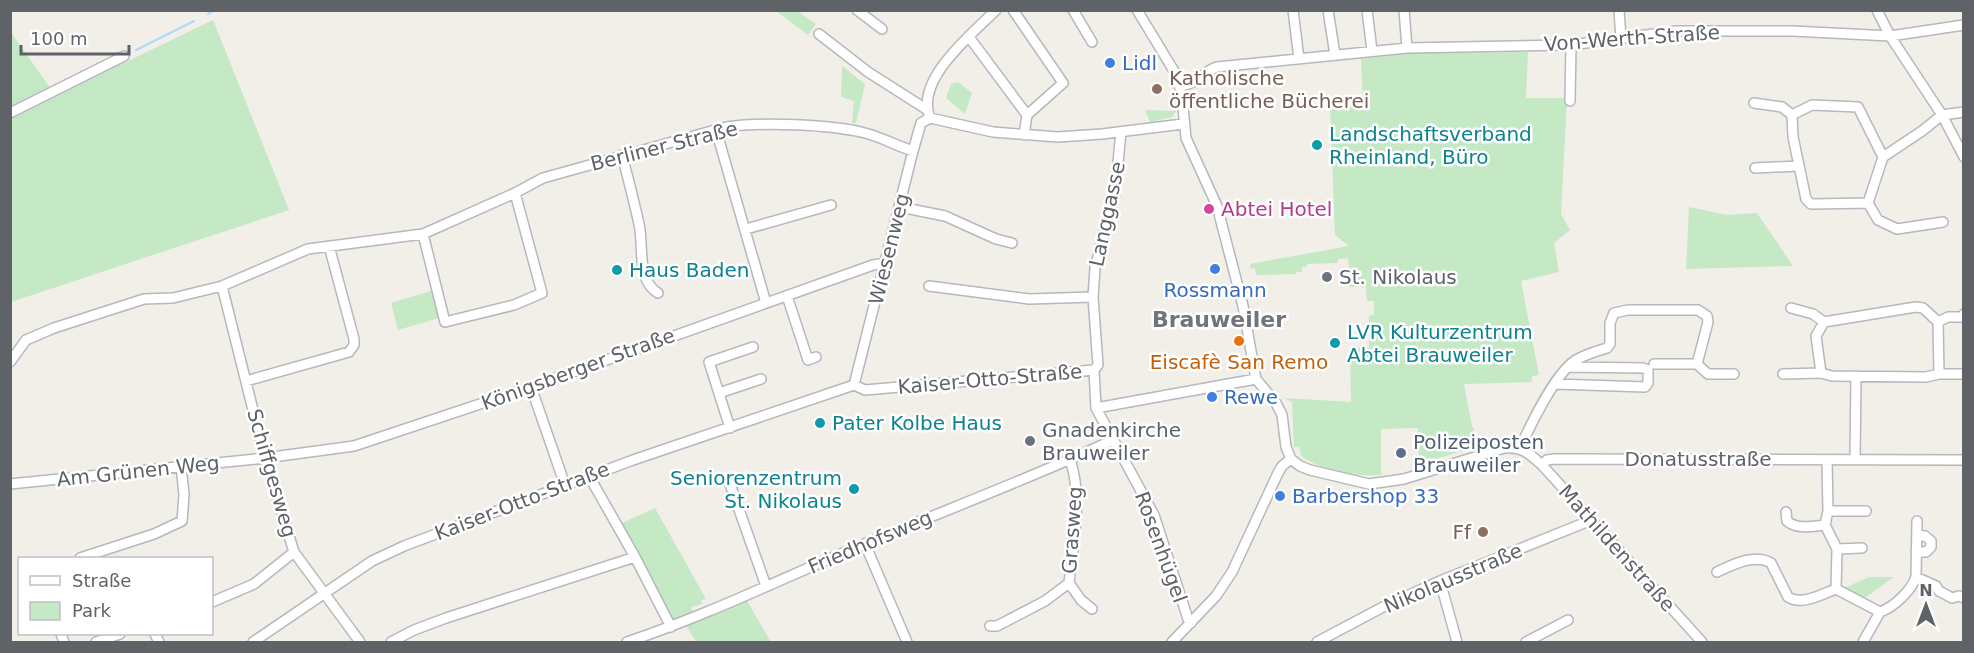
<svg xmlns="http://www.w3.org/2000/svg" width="1974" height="653" font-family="'DejaVu Sans',sans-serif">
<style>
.green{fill:#c5e8c5}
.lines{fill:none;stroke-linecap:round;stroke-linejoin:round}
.stream{stroke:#aadaff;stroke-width:2}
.minor-casing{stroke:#b5b8bc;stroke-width:12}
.minor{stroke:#fff;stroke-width:9}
.shop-dot{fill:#3f7fe0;stroke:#fff;stroke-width:2}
.education-dot{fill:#8d6e63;stroke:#fff;stroke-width:2}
.culture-dot{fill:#0f9aa8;stroke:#fff;stroke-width:2}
.hotel-dot{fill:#d1479c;stroke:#fff;stroke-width:2}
.worship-dot{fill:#6b7280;stroke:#fff;stroke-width:2}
.food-dot{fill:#e8710a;stroke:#fff;stroke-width:2}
.service-dot{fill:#5c6f8a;stroke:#fff;stroke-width:2}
.labels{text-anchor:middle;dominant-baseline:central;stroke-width:5;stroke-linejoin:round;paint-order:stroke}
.street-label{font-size:20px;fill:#5f6368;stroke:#fff}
.shop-label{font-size:20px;fill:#366cbe;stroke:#fff;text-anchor:start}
.education-label{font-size:20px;fill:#785e54;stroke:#fff;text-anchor:start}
.culture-label{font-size:20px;fill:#0d838f;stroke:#fff;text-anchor:start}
.hotel-label{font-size:20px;fill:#b23c85;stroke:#fff;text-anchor:start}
.worship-label{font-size:20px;fill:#5b616d;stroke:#fff;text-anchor:start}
.food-label{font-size:20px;fill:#c56008;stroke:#fff}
.service-label{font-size:20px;fill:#4e5e75;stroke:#fff;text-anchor:start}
.quarter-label{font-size:22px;font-weight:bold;fill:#70757a;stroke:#fff}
</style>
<rect width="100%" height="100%" fill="#f1efe8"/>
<path class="green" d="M776,11H797L816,24L808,35Z
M213,20L289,210L11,302V115L124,60L126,62Z
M10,31L51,89L10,109Z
M1528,52L1526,98H1567L1561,214L1570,230L1554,243L1559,272L1521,281L1539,375L1532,376V382L1464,384L1472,426L1481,445L1420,464L1417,441L1418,428L1381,429V475C1357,477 1322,471 1301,456L1299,447H1294L1292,402L1284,398L1351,402L1350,348L1369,347V316L1374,315V301H1367L1366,287H1349V283L1357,280V273L1349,270L1348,258L1338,259L1337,263L1307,264V267H1302V272H1296V274L1256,275L1255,268L1251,269L1250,264L1349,246L1335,235L1330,105L1363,104L1361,59L1413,53Z
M842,66L865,84L856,123H852L854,101L841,97Z
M958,82L972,93L965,114L946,98L951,84Z
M1175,100L1176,111L1172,117L1150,122L1145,110L1173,111Z
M1689,207L1727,215L1757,213L1793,266L1686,269Z
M431,291L439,318L398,330L391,303Z
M655,508L706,599L701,600L702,604L691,607L693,613L679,618H671L620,524Z
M1869,577H1894L1862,600L1842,589Z
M746,599L771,642H696L686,625Z"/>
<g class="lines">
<path class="stream" d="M208,14L215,10
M136,50L194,21
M105,71L125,61
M78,84L98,74"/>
<defs>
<path id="minor" d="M857,10L882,29
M1013,10L1063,83L1027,115
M1073,10L1092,42
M1137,10L1177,76L1182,97L1186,138L1217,206L1243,306L1256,379L1276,403L1282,415L1286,447L1291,459L1300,466L1310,470L1369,484L1404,479L1504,448C1521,446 1529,453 1542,465L1702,642
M1293,10L1299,59
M1328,10L1335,55
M1367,10L1372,51
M1404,10L1407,48
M1619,10L1621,39
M1877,10L1890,36L1942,115L1964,157
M819,34L868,72L926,109
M969,37L1027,115L1024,135
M1180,86C1201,83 1201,72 1217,67L1407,48L1571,45L1676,31H1793L1890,36L1964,25
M1570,101L1571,45
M1754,103L1782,107L1792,115
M10,113L124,56
M930,118L993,132L1058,137L1102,134L1183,124
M930,118C914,80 972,34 996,10
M716,130L766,303
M1121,132L1115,192L1095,268L1093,297L1098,365L1094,370L1096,408L1154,515L1188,619L1191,623
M622,155C628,178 634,201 639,224C644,245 636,280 658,293
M1883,157L1868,203L1811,204L1806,199L1793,137L1792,115L1812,105L1858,107L1883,157L1922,131L1942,115L1964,112
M1755,168L1799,166
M1868,203L1878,220L1897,229L1943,222
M900,207L945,216L996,239L1012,243
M746,229L831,205
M423,234L445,322L514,305L542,293L515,193
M222,286L265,458L294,552L360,642
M929,286L1029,299L1093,297
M787,296L808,360L816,357
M1791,308L1813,314L1824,322L1916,307L1923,308L1938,322L1939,374H1964
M1824,322L1816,336L1821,373L1832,376L1926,377L1939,374
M1938,322L1948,317H1962L1964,314
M10,362L26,340L54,328L144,299L173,298L222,286L308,249L423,234L515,193L543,178L726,127C763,122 829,124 865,133C881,137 897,146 913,151
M1697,364L1708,374H1734
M1783,374L1821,373
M246,381L349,352L354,345V339L329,246
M1555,384L1645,387L1648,383V370L1643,368L1568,367
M854,385L913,151L921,123L930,118
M531,387L565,485
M719,393L761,379
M1096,408L1256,379
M730,428L709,362L753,347
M1520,448C1530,426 1556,372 1576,360C1586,354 1597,351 1607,348L1610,344V323L1614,313L1628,310H1698L1707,316L1708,322L1697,364H1654
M1855,459L1856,376
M1827,460L1828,511L1825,525L1837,549L1836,589L1880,612
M1542,465L1547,460L1554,459L1964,460
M589,476L635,557L671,627
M10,484L265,458L354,446L531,387L873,265L886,263
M730,484L766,586
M1828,511H1866
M1786,512L1787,521C1797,530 1813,526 1825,525
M865,544L907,642
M1837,549L1862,548
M1916,552H1926L1931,547V541L1925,536L1917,535
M80,558L154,534L182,521L184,495L181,465
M1717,572C1732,565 1755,553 1771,563L1788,597C1802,606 1822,594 1836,589
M1916,577L1936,586L1939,591L1952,598L1959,596L1964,598
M1440,581L1457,642
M1069,583L1081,600L1092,609
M212,602L254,584L294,552
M990,626H997L1045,601L1069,583C1073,546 1083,495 1070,460
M61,634L64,642
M155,634L159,642
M96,642L120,634
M253,642L372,561L404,546L633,460L854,385L865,390L1094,370
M391,642L414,630L446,618L635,557
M627,642C705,616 781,579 857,547C943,511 1029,479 1113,440
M1172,642L1216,596L1232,572L1278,473L1282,466L1291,459
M1317,642L1383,607L1440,581L1584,523L1590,519
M1526,642L1568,620
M1863,642L1880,612C1894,607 1911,591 1916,577L1917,521"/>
</defs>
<use href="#minor" class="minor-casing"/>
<use href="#minor" class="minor"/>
</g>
<g class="shop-dot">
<circle cx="1110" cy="63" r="6"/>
<circle cx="1215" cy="269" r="6"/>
<circle cx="1212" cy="397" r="6"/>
<circle cx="1280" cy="496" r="6"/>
</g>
<g class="education-dot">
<circle cx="1157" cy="89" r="6"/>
<circle cx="1483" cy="532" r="6"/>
</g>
<g class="culture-dot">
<circle cx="1317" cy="145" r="6"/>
<circle cx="617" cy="270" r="6"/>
<circle cx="1335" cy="343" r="6"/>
<circle cx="820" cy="423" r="6"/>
<circle cx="854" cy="489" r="6"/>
</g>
<circle class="hotel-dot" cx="1209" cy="209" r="6"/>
<g class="worship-dot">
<circle cx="1327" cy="277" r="6"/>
<circle cx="1030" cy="441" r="6"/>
</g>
<circle class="food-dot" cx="1239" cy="341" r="6"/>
<circle class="service-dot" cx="1401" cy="453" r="6"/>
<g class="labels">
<g class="street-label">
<text transform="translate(1632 38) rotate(-4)">Von-Werth-Straße</text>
<text transform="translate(664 146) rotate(-14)">Berliner Straße</text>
<text transform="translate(1107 214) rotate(-78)">Langgasse</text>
<text transform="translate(889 249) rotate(-76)">Wiesenweg</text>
<text transform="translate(578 369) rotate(-20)">Königsberger Straße</text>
<text transform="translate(990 379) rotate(-5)">Kaiser-Otto-Straße</text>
<text x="1698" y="459">Donatusstraße</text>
<text transform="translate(138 471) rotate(-6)">Am Grünen Weg</text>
<text transform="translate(272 473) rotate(74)">Schiffgesweg</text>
<text transform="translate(522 501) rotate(-21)">Kaiser-Otto-Straße</text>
<text transform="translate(1072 530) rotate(-86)">Grasweg</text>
<text transform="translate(870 542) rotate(-23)">Friedhofsweg</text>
<text transform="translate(1161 547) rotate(70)">Rosenhügel</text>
<text transform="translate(1617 548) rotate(48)">Mathildenstraße</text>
<text transform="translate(1453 578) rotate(-23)">Nikolausstraße</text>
</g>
<g class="shop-label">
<text x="1122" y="63">Lidl</text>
<text x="1215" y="290" text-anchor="middle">Rossmann</text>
<text x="1224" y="397">Rewe</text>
<text x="1292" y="496">Barbershop 33</text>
</g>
<g class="education-label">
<text x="1169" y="78">Katholische<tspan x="1169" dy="23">öffentliche Bücherei</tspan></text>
<text x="1471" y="532" text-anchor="end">Ff</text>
</g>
<g class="culture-label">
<text x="1329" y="134">Landschaftsverband<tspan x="1329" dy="23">Rheinland, Büro</tspan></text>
<text x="629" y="270">Haus Baden</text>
<text x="1347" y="332">LVR Kulturzentrum<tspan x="1347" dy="23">Abtei Brauweiler</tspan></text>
<text x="832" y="423">Pater Kolbe Haus</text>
<text x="842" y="478" text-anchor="end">Seniorenzentrum<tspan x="842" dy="23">St. Nikolaus</tspan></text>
</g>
<g class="hotel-label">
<text x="1221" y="209">Abtei Hotel</text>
</g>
<g class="worship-label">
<text x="1339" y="277">St. Nikolaus</text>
<text x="1042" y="430">Gnadenkirche<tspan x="1042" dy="23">Brauweiler</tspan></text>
</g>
<g class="food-label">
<text x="1239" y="362">Eiscafè San Remo</text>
</g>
<g class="service-label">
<text x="1413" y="442">Polizeiposten<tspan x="1413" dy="23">Brauweiler</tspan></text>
</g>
<g class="quarter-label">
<text x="1219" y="319">Brauweiler</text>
</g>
</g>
<rect width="1974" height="653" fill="none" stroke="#5f6368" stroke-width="24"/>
<rect x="18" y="557" width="195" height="78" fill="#ffffff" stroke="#bfc1c3" stroke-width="1.5"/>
<rect x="30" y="576" width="30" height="9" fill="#ffffff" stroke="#bfc1c3" stroke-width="1.5"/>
<text x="72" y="587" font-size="18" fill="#5f6368">Straße</text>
<rect x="30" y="602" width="30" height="18" fill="#c5e8c5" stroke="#bfc1c3" stroke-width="1.5"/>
<text x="72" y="617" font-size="18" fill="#5f6368">Park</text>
<g transform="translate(1926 605)" stroke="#ffffff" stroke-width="4.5" paint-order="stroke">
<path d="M0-4.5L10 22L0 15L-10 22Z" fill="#5f6368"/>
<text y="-9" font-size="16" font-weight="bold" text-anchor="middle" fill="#5f6368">N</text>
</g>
<path d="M21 45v9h108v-9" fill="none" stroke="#5f6368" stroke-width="3"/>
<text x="30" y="45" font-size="18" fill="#5f6368" stroke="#ffffff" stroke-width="4.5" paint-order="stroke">100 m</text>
</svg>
